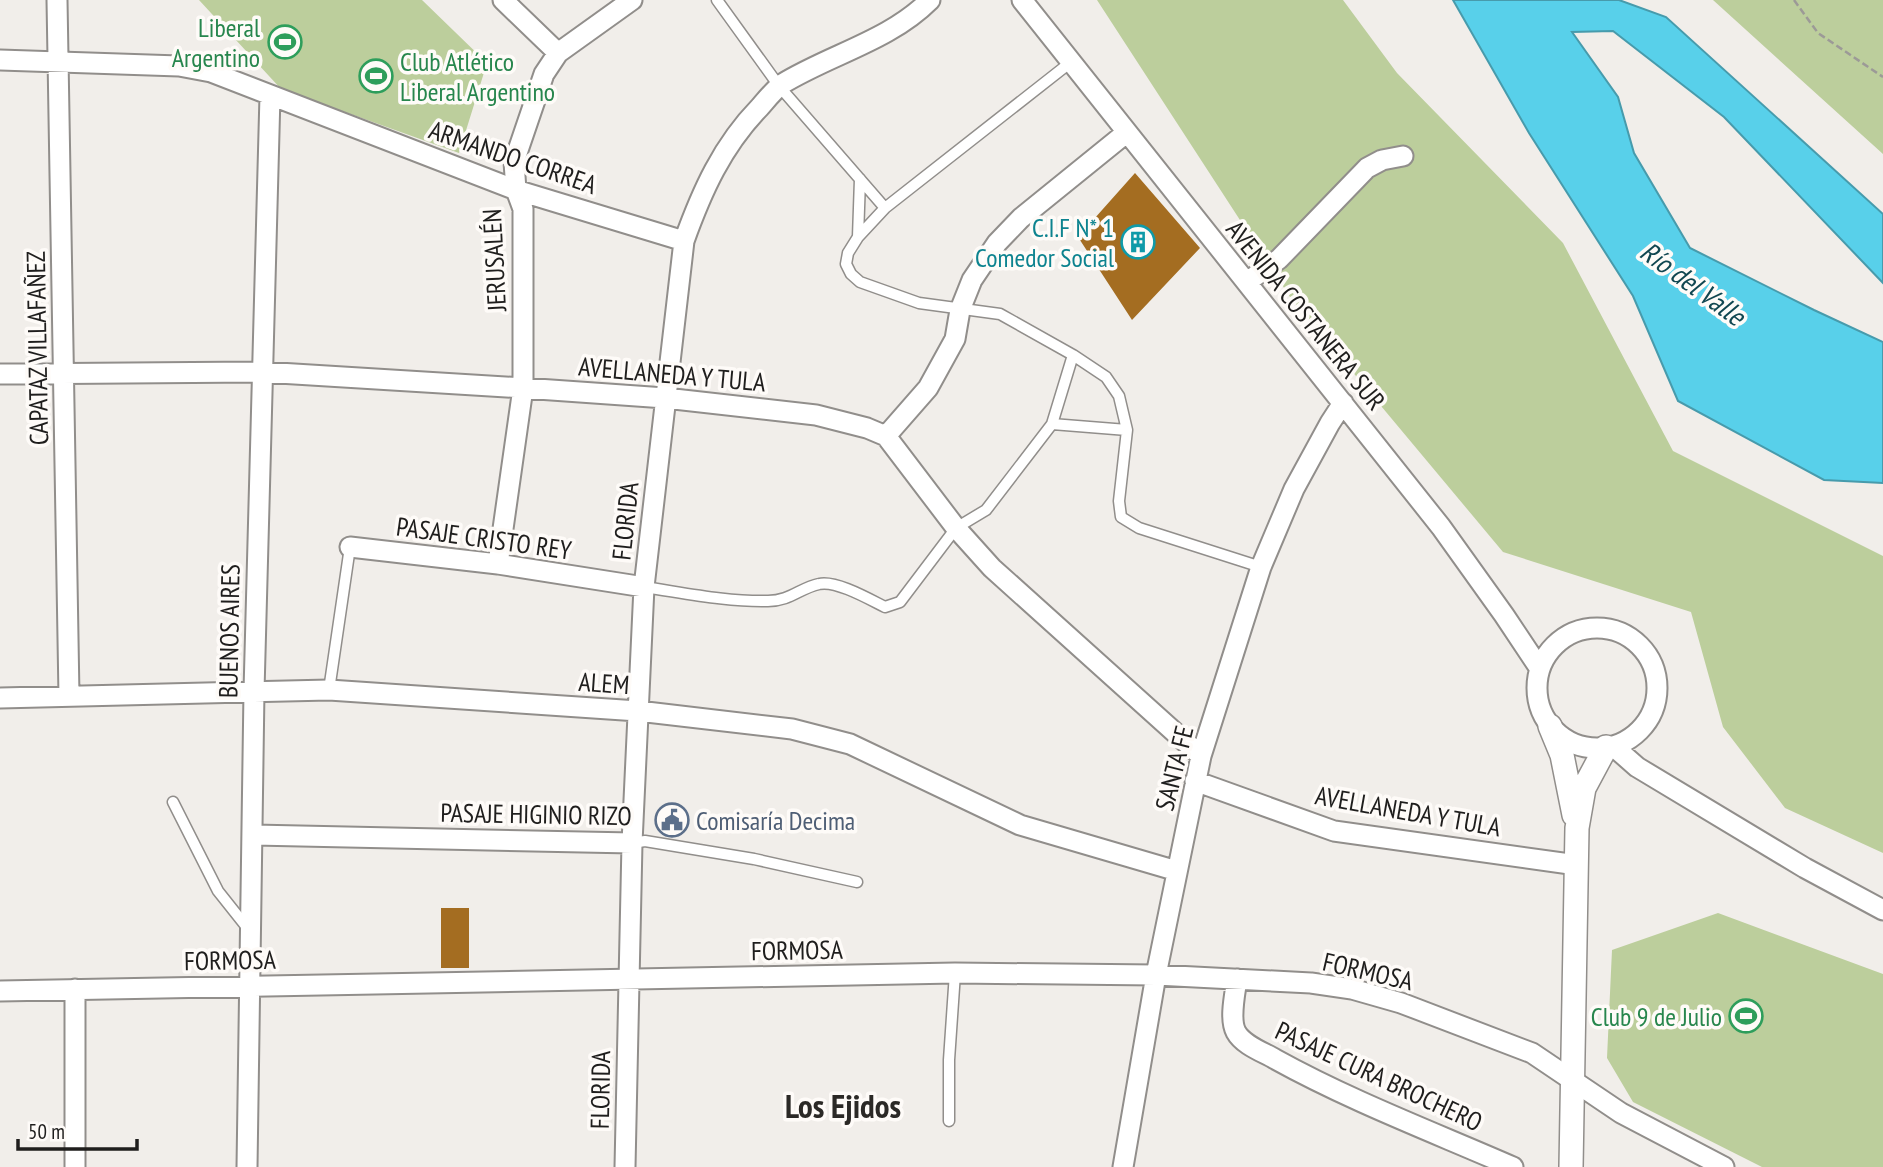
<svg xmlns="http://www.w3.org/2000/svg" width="1883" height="1167" font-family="'PT Sans Narrow',sans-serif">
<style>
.green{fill:#bcce9c}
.water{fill:#58d0ea;stroke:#479bac;stroke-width:2}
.building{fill:#a46d21}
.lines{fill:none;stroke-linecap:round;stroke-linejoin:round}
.service-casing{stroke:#918e8b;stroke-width:13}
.minor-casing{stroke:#918e8b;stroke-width:23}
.tertiary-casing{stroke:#918e8b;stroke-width:26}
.path{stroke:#9c9a97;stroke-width:2.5;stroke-dasharray:7 3.5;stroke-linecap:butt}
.service{stroke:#fff;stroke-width:10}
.minor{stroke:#fff;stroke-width:19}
.tertiary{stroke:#fff;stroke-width:23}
.labels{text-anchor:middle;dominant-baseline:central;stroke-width:7;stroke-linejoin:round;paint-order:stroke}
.leisure-label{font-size:26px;fill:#27864d;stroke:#fefbf8;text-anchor:end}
.street-label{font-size:26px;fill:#1f1e1d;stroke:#fefbf8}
.culture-label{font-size:26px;fill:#0d838f;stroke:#fefbf8;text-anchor:end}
.service-label{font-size:26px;fill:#4e5e75;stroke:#fefbf8;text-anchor:start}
.water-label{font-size:28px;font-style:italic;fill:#114751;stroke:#fefbf8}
.district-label{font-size:33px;font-weight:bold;fill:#2b2926;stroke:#fefbf8}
</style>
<rect width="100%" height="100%" fill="#f1eeea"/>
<path class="green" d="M199,0H422L487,63L459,153L281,89Z
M1097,0H1343L1397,73L1563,243L1673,451L1883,556V853L1785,808L1723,727L1691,612L1503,552L1290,297Z
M1713,0H1883V154Z
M1718,913L1883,974V1167H1762L1633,1102L1607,1058L1612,950Z"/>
<path class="water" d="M1453,0H1619L1666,17L1883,214V283L1724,117L1613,31L1572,32L1618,97L1634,153L1690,248L1814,310L1883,342V483L1824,480L1678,401L1633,296L1529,133Z"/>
<path class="building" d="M1135,173L1200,248L1132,320L1078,237Z
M441,908H469V968H441Z"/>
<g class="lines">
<defs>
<path id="service" d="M717,0L779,86L885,208
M1071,62L885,208L858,237L848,253L846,264L851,274L860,282L919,303L1000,314L1073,355L1106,377L1119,396L1127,430L1119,501L1121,517L1139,528L1261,567
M858,237L860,179
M1052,424L1127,430
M644,587C685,593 727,602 768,601C790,601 800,588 819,584C836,580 869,599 885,607L900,602L956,528L986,510L1052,424L1073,355
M329,690L350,547
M173,802L218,891L249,930
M632,843L645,841L754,859L857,882
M949,1121V1060L955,973"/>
<path id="minor" d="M57,0L69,696
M503,0L558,53
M1022,0L1441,527L1504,615L1540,669
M0,60L179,66L211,72L516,190L684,241
M1247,282L1279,259L1367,168L1382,160L1403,156
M0,374L262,372L523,388L665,398L816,415L867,428L886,436L956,528L992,568L1201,756
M886,436L928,388L955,339L960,310L972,280L997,243L1021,218L1126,133
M350,547L498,564L644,587
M498,564L523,388V209L516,190L514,162L544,74L558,53L632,0
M1537 688a60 60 0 1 1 120 0a60 60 0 1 1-120 0Z
M0,698L329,690L638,711L792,729L850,744L1020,825L1177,871
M1613,746L1637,767L1805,868L1883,910
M1195,781L1334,831L1577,865
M252,835L632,843
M1237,979C1235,994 1229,1019 1236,1032C1243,1045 1263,1052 1275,1059C1351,1101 1433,1132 1513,1167
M0,991L955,973L1156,975L1311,983L1352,989L1401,1003L1532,1053L1621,1113L1724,1167
M75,1167V989
M247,1167L254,691L270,95
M625,1167L632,843L644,587L684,241C702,191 722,146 760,107C767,99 774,90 782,84C831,54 889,41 930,0
M1123,1167L1156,975L1201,756L1261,567L1294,489L1330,423L1343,403"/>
<path id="tertiary" d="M1550,726L1562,755L1574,815
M1571,1167L1577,828L1584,788L1606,747"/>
</defs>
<use href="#service" class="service-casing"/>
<use href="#minor" class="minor-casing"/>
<use href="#tertiary" class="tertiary-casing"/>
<path class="path" d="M1794,0L1818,33L1883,77"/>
<use href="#service" class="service"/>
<use href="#minor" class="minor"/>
<use href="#tertiary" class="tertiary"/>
</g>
<defs>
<symbol id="stadium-ring" viewBox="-11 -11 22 22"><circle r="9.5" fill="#fefbf8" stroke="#2e9e5b" stroke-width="1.5"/><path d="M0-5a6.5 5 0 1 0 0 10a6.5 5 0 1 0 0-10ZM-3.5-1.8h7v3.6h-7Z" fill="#2e9e5b"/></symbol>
<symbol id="building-ring" viewBox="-11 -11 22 22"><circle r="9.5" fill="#fefbf8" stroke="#0f9aa8" stroke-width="1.5"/><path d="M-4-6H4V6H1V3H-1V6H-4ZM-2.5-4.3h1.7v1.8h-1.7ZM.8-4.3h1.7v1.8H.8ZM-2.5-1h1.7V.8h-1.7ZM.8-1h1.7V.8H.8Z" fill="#0f9aa8"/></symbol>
<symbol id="civic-ring" viewBox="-11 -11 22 22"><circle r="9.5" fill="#fefbf8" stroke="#5c6f8a" stroke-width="1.5"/><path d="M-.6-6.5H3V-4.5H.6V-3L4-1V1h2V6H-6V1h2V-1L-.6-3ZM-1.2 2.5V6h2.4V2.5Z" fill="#5c6f8a"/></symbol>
</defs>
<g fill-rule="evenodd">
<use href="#stadium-ring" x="266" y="23" width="38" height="38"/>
<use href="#stadium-ring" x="357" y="57" width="38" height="38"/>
<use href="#building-ring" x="1119" y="223" width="38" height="38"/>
<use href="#civic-ring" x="653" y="801" width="38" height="38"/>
<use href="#stadium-ring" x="1727" y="997" width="38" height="38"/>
</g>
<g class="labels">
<g class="leisure-label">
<text x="260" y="27">Liberal<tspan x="260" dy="30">Argentino</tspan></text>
<text x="400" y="61" text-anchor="start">Club Atlético<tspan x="400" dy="30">Liberal Argentino</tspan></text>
<text x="1722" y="1016">Club 9 de Julio</text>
</g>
<g class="street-label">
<text transform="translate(513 157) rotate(19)">ARMANDO CORREA</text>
<text transform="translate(494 260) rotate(-93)">JERUSALÉN</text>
<text transform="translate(1306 315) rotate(51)">AVENIDA COSTANERA SUR</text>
<text transform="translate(37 348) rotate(-91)">CAPATAZ VILLAFAÑEZ</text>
<text transform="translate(672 374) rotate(5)">AVELLANEDA Y TULA</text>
<text transform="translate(625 521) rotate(-84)">FLORIDA</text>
<text transform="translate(484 538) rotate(8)">PASAJE CRISTO REY</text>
<text transform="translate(229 631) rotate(-89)">BUENOS AIRES</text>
<text transform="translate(604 683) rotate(4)">ALEM</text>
<text transform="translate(1174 768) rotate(-76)">SANTA FE</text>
<text transform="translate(1408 811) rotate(10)">AVELLANEDA Y TULA</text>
<text transform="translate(536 814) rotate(1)">PASAJE HIGINIO RIZO</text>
<text transform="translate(797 950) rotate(-1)">FORMOSA</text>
<text transform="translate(230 960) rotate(-1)">FORMOSA</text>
<text transform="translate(1368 971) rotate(13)">FORMOSA</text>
<text transform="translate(1379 1076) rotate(25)">PASAJE CURA BROCHERO</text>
<text transform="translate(600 1090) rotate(-89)">FLORIDA</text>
</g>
<g class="culture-label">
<text x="1114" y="227">C.I.F N* 1<tspan x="1114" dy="30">Comedor Social</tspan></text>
</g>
<g class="service-label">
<text x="696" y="820">Comisaría Decima</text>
</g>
<g class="water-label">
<text transform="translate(1693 283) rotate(36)">Río del Valle</text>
</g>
<g class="district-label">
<text x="843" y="1105">Los Ejidos</text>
</g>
</g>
<path d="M18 1139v10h119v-10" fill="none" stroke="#1f1e1d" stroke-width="3.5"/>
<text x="28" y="1139" font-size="21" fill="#1f1e1d" stroke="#fefbf8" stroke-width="5" paint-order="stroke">50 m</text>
</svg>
